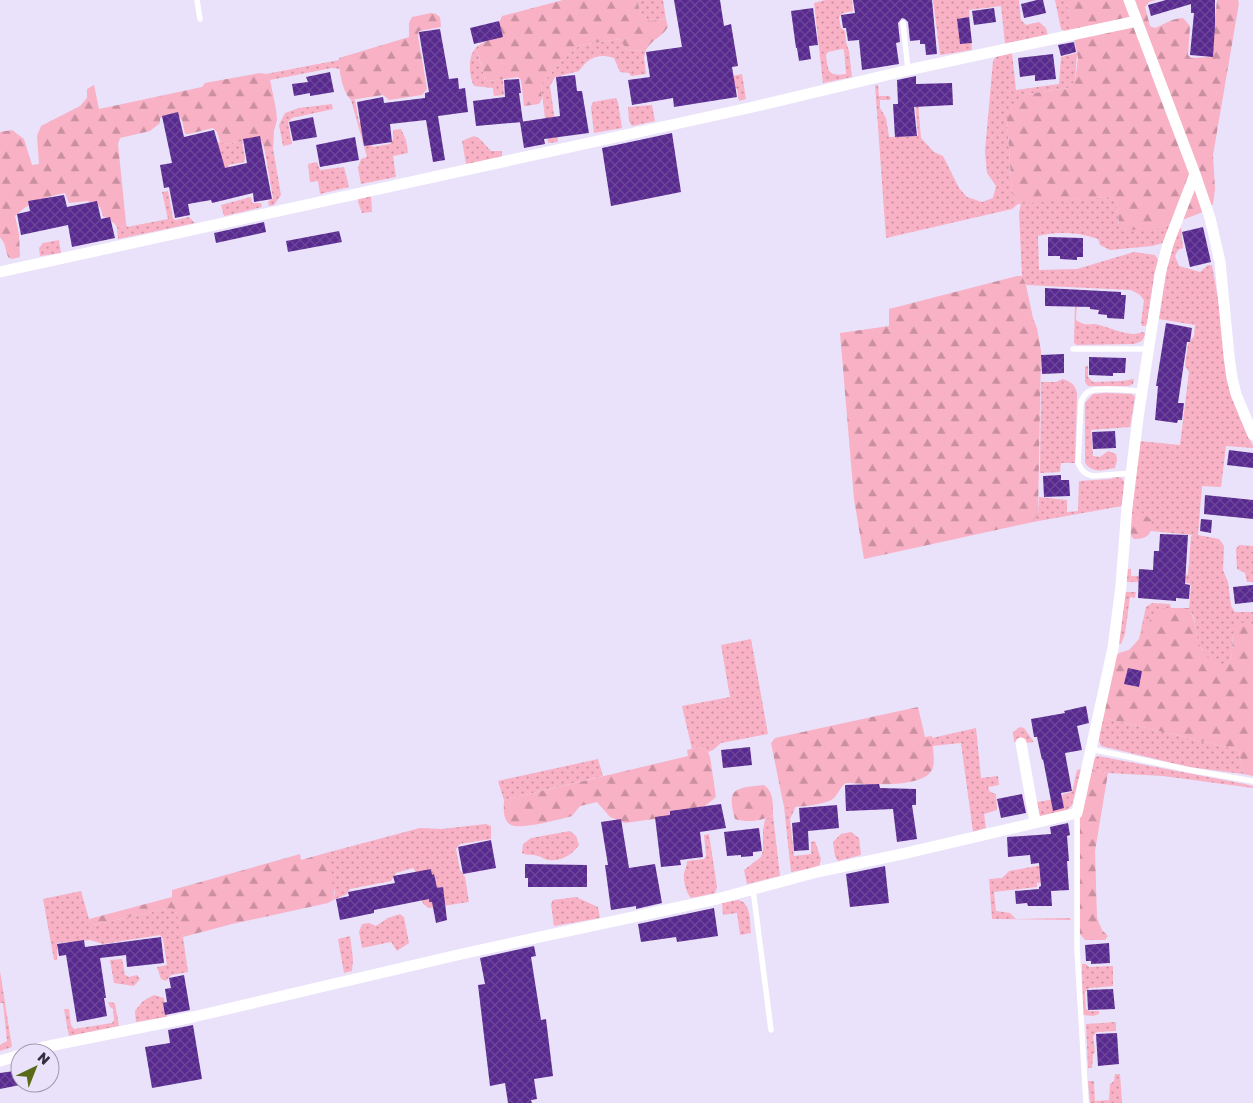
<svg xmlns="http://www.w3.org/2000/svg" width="1253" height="1103" font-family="'Golos Text',sans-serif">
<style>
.grass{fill:url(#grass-dots);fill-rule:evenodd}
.forest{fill:url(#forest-firs)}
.building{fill:url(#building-cross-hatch)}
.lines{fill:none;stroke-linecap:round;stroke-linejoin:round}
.lane{stroke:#fff;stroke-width:5.5}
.street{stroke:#fff;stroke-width:11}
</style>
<defs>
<pattern id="grass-dots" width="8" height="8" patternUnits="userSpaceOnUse" patternTransform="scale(1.25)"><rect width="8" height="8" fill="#f8b1c5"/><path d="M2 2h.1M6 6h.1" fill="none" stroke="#ca90a1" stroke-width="1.8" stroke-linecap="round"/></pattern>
<pattern id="forest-firs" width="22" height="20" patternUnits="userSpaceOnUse" patternTransform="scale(1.25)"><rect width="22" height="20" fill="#f8b1c5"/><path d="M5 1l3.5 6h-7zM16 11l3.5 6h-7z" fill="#ca90a1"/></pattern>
<pattern id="building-cross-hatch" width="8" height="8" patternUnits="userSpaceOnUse" patternTransform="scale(1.25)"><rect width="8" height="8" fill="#58298e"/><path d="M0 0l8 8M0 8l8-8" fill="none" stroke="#6d4799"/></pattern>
</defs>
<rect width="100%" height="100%" fill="#eae2fa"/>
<path class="grass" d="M638,0H663L666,19L650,21C642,16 638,9 638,0Z
M825,0H852L853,11L843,13L839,17L841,28L845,31L846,42L849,51L852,77L823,83L814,3ZM842,49L844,50L846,74C827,77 828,70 826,55L828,52Z
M933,0H1019L1021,20L1026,25L1039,22L1046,28L1048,36L1005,44L1001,6L969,10L972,50L940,55Z
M1055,0H1072L1067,4L1073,30L1064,31L1061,29Z
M620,39L627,51L646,50L644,57L646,74L631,76L629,73L620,72L614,58C598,53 588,58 579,71L555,77L550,86L558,142L548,143L541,85L562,60L580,45Z
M481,44L477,51L485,80L489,81L503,79L504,95L494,96L493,88L474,86C468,74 467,50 481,44Z
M1012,53L1016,90L1059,84L1061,57L1077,53L1075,81L1068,88L1027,94L1007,119L1012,193L1018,204L1012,209L886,238L875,85H878L879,96H889L891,98L890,100H880V108L886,118L889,137L918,136L915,102H918L921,138L934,152L943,156L959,188L967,197L982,202L993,198L996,186L987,173L985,151L993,61L996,57Z
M339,60L340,69L332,68L270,80L266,74Z
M742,74L746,99L739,101L737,89L719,79Z
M616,98L618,102L622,128L594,133L591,107L593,102Z
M351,100H355L359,122L367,124L370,142L373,147L390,144L393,139V130L401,129L406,140L408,153L393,156L396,177L361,184L358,168L361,159L367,157Z
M332,104L333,109L292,118L288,122L292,144L283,146L279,125L285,113L299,108Z
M652,105L655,121L632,126L629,121L628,107Z
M474,136L480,139L491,151H502V158L466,164L462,141Z
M242,141L245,158L244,162L229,165L227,171L200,147L220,142L227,144Z
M273,148L281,195L274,205L269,206L268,202L273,198L265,152Z
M317,162L320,170L344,167L349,187L320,194L318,181L310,182L308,164Z
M168,191L173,218L175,220L189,217L195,223L118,239L117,227L124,226L126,223L127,227L168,219L162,192Z
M371,195L372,212L362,213L358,202L359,197Z
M251,197L252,203H261L262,207L224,216L221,205Z
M1111,197L1117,202L1119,226L1154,229L1172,224L1163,243L1152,246L1110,250L1100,245L1098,239C1080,232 1056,231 1038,236L1039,270L1077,269L1134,252L1155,255L1158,260L1148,323L1145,326H1142L1141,323L1144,300L1140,295L1131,290L1026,285L1022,276L1019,213L1021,203Z
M1181,228L1183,248L1178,250L1175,256L1179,266L1200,272L1208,265H1212L1239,416L1253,446V448L1226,446L1221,487L1202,486L1198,535L1219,539L1224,546L1223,570L1228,582L1231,606L1235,612H1253V626L1250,624L1233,634L1231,661L1220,666L1207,659L1198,643L1194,618L1189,608L1191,586L1189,583L1125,582L1127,569H1131V576L1184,577L1188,574L1191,536L1193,535L1130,529L1139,441L1180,445L1189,372L1185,366L1188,344L1194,336L1195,325L1159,319L1167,268L1177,229Z
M59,240L61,253L40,256L39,248L43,243Z
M1077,301L1076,320C1088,328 1089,322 1099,325C1111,328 1131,338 1142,332L1145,333C1144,341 1141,342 1134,344L1077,345L1074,343L1075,302Z
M1085,366H1088V377L1093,382L1122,381L1134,379L1133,384L1129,386H1088L1085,382Z
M1063,379C1071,382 1075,384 1077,393L1075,463H1061L1060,472L1040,473L1041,382H1056Z
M1106,393L1132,394L1135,397L1130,427L1091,430L1093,456L1100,457L1108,451L1116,454L1117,460L1115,468C1103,470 1093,474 1085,463V403L1093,394Z
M1117,477L1122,478L1124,482L1122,506L1033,522L1038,514L1039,497L1067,500V512L1078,511L1079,481L1111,479Z
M1239,545L1253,546V582H1247L1245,573L1237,569L1236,549Z
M1125,592H1136L1135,598L1130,597L1125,634L1121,644H1117Z
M1152,603L1170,604L1171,608H1166L1139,639L1146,607Z
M751,639L768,734L721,743L713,750L708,752L699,747L692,749L682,706L730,697L721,645Z
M1102,713L1104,718L1239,750L1243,774L1189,767L1101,746L1099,741Z
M1020,727L1024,728L1034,742L1025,743L1024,740L1014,742L1013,732Z
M976,728L981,778L998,776L999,785L988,787L990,792L996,794L997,810L984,814L986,828L973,832L961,743L932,746V738Z
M1098,756L1245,784L1253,786V788L1163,776L1108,773L1092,770L1094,758Z
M598,759L603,776L504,800L498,781Z
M1081,769L1072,805L1067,810L1040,816L1037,802L1062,798L1063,794L1072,792L1077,770Z
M796,806L790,819L794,856L811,854V842L815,841L821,859L819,867L791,872L784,807Z
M773,815L780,876L747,884L744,870L761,857L763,850V830L765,819Z
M486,824L491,826V839L460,844L456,849L460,870L465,877L469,902L429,908L423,904L417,874L413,868L396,873L391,881L350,889L347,894L333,900L335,893L326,853L420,828L441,829Z
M570,831L576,836L579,845C573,854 561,862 549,860C545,860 542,857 538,856C532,854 528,856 522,853L523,844L531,838Z
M851,832L859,838L861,855L838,861L835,856L833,842L841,834Z
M709,834L717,887L715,893L691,898C686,893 683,880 684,873C685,869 687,866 687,861L704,859L706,856L704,835Z
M1037,866L1051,868L1055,881L1037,883V887L994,892L996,911L1010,913L1016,919L1070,918L1071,920L992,919L989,879L1002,878L1009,871Z
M81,891L89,919L93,925L171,908L176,910L183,937L188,972L171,975L166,981L161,979L157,967L167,965L163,939L160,935L103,944L90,940L57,943V960H54L43,899Z
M576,897L598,907L600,918L554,926L551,904L553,900Z
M738,900C751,902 750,922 751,933L740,935L737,913L723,915L722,903Z
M400,914L404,917L409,943L397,951L391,942L362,948L359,932L362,924L369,923L376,926L388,918Z
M350,936L353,959L352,971L344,973L338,939Z
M122,959L125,975L129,977L137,975L140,979L134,986L114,983L110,960Z
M1082,964H1086L1089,967L1113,966V986L1089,988L1085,992L1086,1009L1090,1011H1099V1014L1093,1016L1083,1015Z
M0,971L12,1047L0,1051V1045L7,1041L3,1003H0Z
M154,995L164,998L167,1017L136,1022L135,1011L143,1001Z
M108,1002L115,1003L119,1026L69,1036L64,1009H69L71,1025L74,1029L112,1023L114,1020L113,1009L110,1007Z
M1116,1022V1031L1097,1032L1093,1036L1095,1052L1093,1054L1092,1068H1088L1086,1024Z
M1115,1074H1120L1122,1103H1090L1088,1081H1094L1095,1101L1109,1100L1110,1084L1114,1081Z"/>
<path class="forest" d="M563,0H638C638,9 642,16 650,21L666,19L668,27C660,39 653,38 646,50L627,51L620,39L580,45L562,60L541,85L542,99L539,104L524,106L521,80L518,77L489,81L485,80L477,50L481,44L497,36L498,25L502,16Z
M1071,0H1156L1149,2L1145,7L1150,26L1155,28C1165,24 1173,18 1183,18L1190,26L1188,55L1191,58L1208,57L1211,54L1217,0H1238L1239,3L1213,155L1215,189L1213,204L1203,212L1172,224L1154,229L1121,230L1119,226L1117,202L1111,197L1018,204L1012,193L1007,119L1011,106L1027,94L1068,88L1075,81L1078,58L1067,3Z
M431,13L436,14L440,17L441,27L419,31L418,36L427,89L422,95L389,100L383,95L351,100C342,91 339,71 339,58L409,37V23L412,17Z
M260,73L266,74L270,80L276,109L277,120L274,131L273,148L265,152L263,144L259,138L227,144L220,142L217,132L213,128L189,134H185L182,120L177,114L160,118V123L150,131L120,138L118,144L126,223L124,226L117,227L114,223L103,216L100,207L88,201L69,203L65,193C46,197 29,202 15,216L19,234L20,257L12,259L8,257L4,243L0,237V132L12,130L24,139L32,165L39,164L37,136L41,126L80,106L87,98V89L94,85L99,109L202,87L205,83Z
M1017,276H1022L1026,285L1033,318L1037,328L1041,351L1038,514L1033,522L864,559L854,499L840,333L889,326V309Z
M1141,512L1151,520C1154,533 1147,540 1134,539L1131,536L1130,522L1134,514Z
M1166,608H1189C1202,633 1190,651 1220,665L1231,661L1234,625C1240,623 1247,621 1253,626V776L1243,774L1239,750L1104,718L1102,713L1115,657L1119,653L1129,650L1139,639L1155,612Z
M918,707L925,737L932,736C932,746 936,761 932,770C922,789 865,784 846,783C840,787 839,793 834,798C827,805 793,808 784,807L771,743L775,738Z
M699,747L708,752L710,757L716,797L705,806L668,817L625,823L610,817L597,802L580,806L572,816C561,819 520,830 511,825C502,820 504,808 504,800L688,756L687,750Z
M1092,770L1108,773L1095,851L1097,918L1102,930L1108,936L1105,940H1085L1080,934V814Z
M764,785C774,792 773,804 773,815C761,821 748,823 735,819C726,788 735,788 764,785Z
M326,853C330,867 337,885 333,900L328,903L232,924L183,937L176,911L171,908L93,925L89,919L172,897V890L300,854L301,860Z"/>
<path class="building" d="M674,0H720L724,26L731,24L738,66L732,67L737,97L674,107L673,98L632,105L628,80L650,77L646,52L682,47Z
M853,0H932L937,54L926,55L925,44H920V40L910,41L908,22L905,19L902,18L898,23L900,42L896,43L899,64L862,70L859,40L848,41L846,28H843L841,15L855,13Z
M1037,0H1043L1046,13L1024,18L1021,4Z
M1166,0H1215V25L1213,57L1190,55L1194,13H1191V4L1151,16L1148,5Z
M813,8L818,45L809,46L811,59L799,61L797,48H796L791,11Z
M994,8L996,22L974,25L972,11Z
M969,17L972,43L960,44L957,19Z
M499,21L503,37L474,44L470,28Z
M440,29L449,79L458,78L459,89L465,88L468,112L438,116L445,160L433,162L426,120L390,124L392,142L364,146L357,102L383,97L384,103L425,98V93L429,92L419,32Z
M1074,42L1076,52L1061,56L1058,45Z
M1053,54L1056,79L1035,81V75L1020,77L1018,58Z
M330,72L334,92L310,96V93L294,96L292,84L308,82L306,77Z
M575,75L577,91H582L589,133L544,139L545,144L524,148L520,122L560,116L556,77Z
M916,76V84L952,83L953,105L914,107L917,136L895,137L893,104H898L897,80Z
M519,79L521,93H519L523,122L476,126L473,101L505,97L504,80Z
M178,112L184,137L214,130L225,168L247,163L243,139L260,136L272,199L254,202L253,193L212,203L211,200L188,204L190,215L175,218L169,187L164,188L160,165L172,163L162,116Z
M313,117L317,137L293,141L289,122Z
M672,133L681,192L611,206L602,148Z
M355,137L359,160L320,167L316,145Z
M64,195L67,207L97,201L101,219L110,217L115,238L72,247L68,225L21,235L17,214L30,211L28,201Z
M264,222L266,232L216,243L214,233Z
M1203,227L1211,262L1190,267L1182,232Z
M339,231L342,242L288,252L286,241Z
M1048,237L1083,238V257H1077V260L1060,259V256H1048Z
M1045,288L1121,292V295H1126L1124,319L1107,318V315L1098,314L1099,310L1090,309V307L1045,306Z
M1166,323L1192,328L1190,342H1187L1178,403H1184L1182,420H1178L1177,423L1155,420L1158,386H1156Z
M1064,354V373L1042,374L1041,355Z
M1089,357L1126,358L1125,373H1113V376L1089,375Z
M1115,431L1116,448L1093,449L1092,432Z
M1229,450L1253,453V468L1227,465Z
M1061,475V480H1069L1070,496L1044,497L1043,476Z
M1205,495L1253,500V519L1204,514Z
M1201,519L1212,520L1211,533L1200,531Z
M1160,534L1188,535L1185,584L1190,585L1189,599L1176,598V601L1138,598L1139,569L1153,570L1154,551H1159Z
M1253,585V602L1235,604L1233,587Z
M1128,668L1142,671L1139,687L1124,684Z
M1086,706L1089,723L1077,726L1082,750L1065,753L1072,791L1061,793L1064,808L1053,811L1043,759L1042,760L1037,737H1034L1031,719L1065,713L1064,711Z
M750,747L752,765L723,768L721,750Z
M879,784L880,788L916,789V805H912L917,839L897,842L893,809L846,811L845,785Z
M1022,794L1026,813L1001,818L997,799Z
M721,804L726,828L700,832L703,857L680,860L681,865L661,867L655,817L670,815V811Z
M837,805L839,828L808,831L809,850L794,851L792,823L800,822L799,808Z
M621,819L629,868L655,864L662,903L636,909V906L611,910L605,865H608L601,822Z
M1068,823L1070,835L1067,836L1069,861H1067L1069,890L1051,891L1052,906H1028L1027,903L1016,904L1015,891L1039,889V887L1041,886L1039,863L1031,864L1030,855L1008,857L1007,837L1051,834L1050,827Z
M759,828L762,851L753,852V856L741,857V855L727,856L724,832Z
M491,840L496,868L463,874L458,847Z
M525,864L587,865V887H528V878H525Z
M885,866L889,903L850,907L846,874Z
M431,869L432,875L434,874L437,888L443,887L447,920L436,923L432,902H429V899L374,910V913L340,920L336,899L349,896L348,892L395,883L393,876Z
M714,908L718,936L677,942L676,937L641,942L638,924Z
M161,937L164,963L127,967L126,955L100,958L106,998H104L107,1016L77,1022L66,955L59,956L57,944L84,940L85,947Z
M1109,943L1110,963L1091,964V961H1086L1085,945Z
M534,946L536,956L531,957L541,1020L546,1019L553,1076L534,1079L537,1099L531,1100L532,1103H508L505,1083L490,1086L478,985L485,984L480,958Z
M184,975L190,1010L165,1015L163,1003L167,1002L165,989L171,988L169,978Z
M1113,989L1115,1009L1088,1010L1087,990Z
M193,1025L202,1079L152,1088L145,1047L170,1043L168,1030Z
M1117,1033L1119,1064L1098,1066L1096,1034Z
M14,1071L15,1073H20V1085L0,1089V1073Z"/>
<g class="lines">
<path class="lane" d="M197,0L200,19
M903,23L908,70
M1073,349H1149
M1132,473L1093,476C1084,474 1082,471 1078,463L1081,402C1082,399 1084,395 1088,392C1099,386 1129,391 1142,391
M1091,749L1190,770L1253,781
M1077,813V949L1086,1103
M753,889L771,1030"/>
<path class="street" d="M1129,0L1195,174L1210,218L1220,262L1229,356L1232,378L1236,394L1253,435
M0,272L753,107L908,70L1137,21
M1021,743L1035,822
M25,1053L44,1047L193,1017L466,953L717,899L817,872L902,854L1077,813L1113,648L1121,586L1127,507L1138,418L1160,274L1168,244L1195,174
M0,1061L20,1055"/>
</g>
<g transform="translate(35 1068) rotate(43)"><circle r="24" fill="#eae2fa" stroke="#a19aaf"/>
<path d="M0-4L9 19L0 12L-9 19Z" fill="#586a15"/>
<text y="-8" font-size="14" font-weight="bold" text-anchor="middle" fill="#342f3e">N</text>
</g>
</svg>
